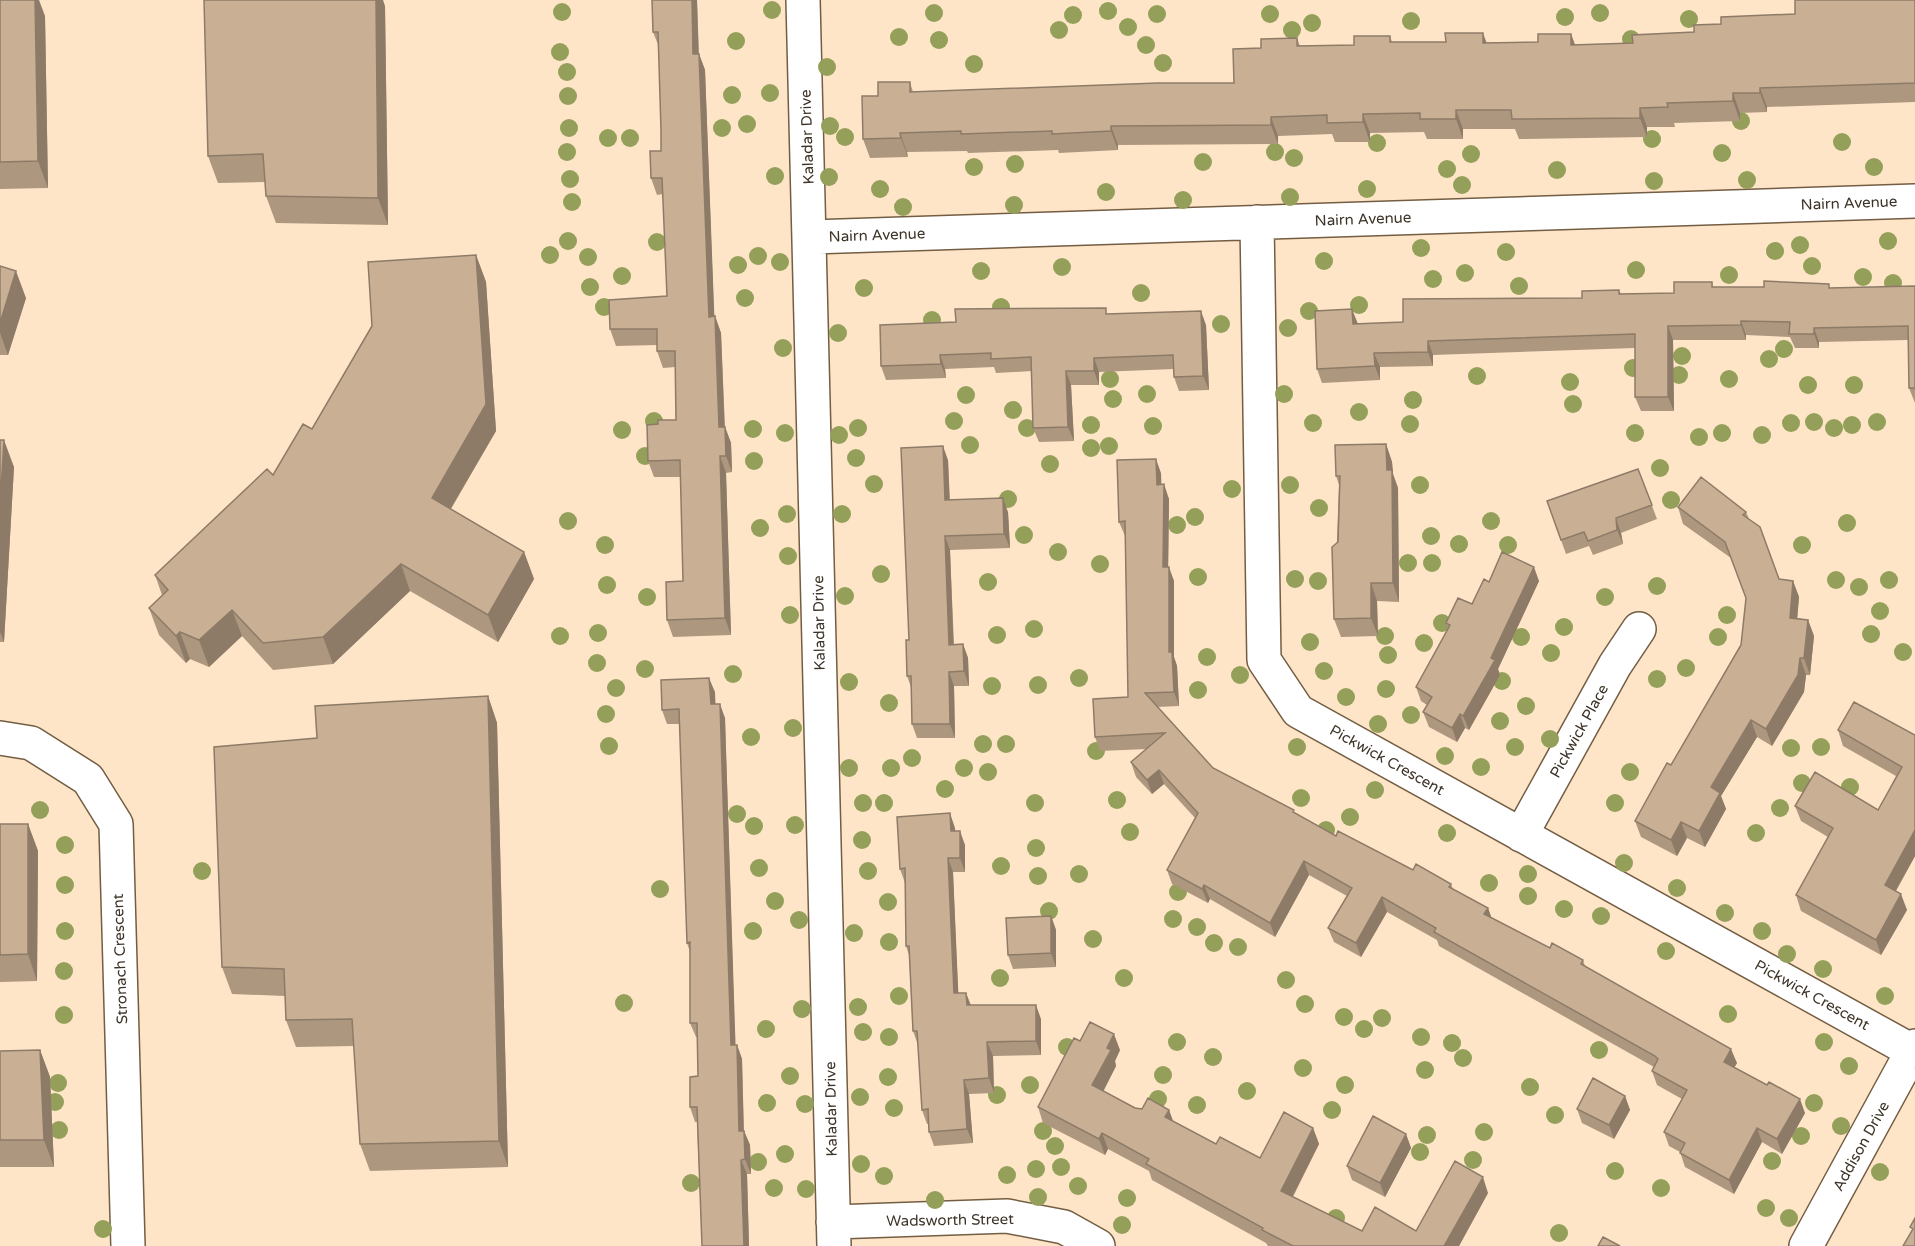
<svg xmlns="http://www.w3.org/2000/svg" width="1915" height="1246" font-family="'Varela Round',sans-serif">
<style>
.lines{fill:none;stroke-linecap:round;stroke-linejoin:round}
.minor-casing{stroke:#735d43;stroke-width:36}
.minor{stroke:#fff;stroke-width:33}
.tree{fill:#949f5a}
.wall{fill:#ad977f}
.shaded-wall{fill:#8d7b68}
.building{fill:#c9b094;stroke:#8d7b68;stroke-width:1.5}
.labels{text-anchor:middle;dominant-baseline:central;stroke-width:4.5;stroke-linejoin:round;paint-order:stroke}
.street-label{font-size:15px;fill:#3d3327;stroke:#fff}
</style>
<rect width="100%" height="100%" fill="#ffe5c8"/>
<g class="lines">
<defs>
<path id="minor" d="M803,0L834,1246
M1257,222L1264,660L1298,711L1912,1051
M811,237L1915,201
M0,738L31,743L88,779L116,824L128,1246
M1521,835L1615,665L1639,629
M833,1222L1007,1216L1064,1227L1098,1246
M1806,1246L1915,1046"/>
</defs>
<use href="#minor" class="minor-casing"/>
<use href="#minor" class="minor"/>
</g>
<g class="tree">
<circle cx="772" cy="10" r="9"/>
<circle cx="1108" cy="11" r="9"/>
<circle cx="562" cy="12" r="9"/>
<circle cx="934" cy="13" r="9"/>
<circle cx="1600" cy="13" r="9"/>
<circle cx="1157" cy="14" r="9"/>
<circle cx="1270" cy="14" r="9"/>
<circle cx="1073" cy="15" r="9"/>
<circle cx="1565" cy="17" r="9"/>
<circle cx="1689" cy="19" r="9"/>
<circle cx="1411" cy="21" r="9"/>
<circle cx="1312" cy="23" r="9"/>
<circle cx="1128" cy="27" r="9"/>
<circle cx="1059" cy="30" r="9"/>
<circle cx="1292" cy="30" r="9"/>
<circle cx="899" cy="37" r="9"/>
<circle cx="1631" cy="39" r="9"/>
<circle cx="939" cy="40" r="9"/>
<circle cx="736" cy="41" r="9"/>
<circle cx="1146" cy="45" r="9"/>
<circle cx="560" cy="52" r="9"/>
<circle cx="1163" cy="63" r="9"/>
<circle cx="974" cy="64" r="9"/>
<circle cx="827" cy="67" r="9"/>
<circle cx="567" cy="72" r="9"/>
<circle cx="770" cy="93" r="9"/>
<circle cx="732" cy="95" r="9"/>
<circle cx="568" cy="96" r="9"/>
<circle cx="1741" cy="121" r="9"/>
<circle cx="747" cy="124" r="9"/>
<circle cx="830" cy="126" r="9"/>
<circle cx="569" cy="128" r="9"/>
<circle cx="722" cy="128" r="9"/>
<circle cx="845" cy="137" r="9"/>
<circle cx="608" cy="138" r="9"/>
<circle cx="630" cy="138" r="9"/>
<circle cx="1652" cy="139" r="9"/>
<circle cx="1842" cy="142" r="9"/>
<circle cx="1377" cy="143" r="9"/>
<circle cx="567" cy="152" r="9"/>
<circle cx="1275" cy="152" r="9"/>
<circle cx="1722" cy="153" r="9"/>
<circle cx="1471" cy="154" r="9"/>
<circle cx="1294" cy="158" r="9"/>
<circle cx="1203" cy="162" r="9"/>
<circle cx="1015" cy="164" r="9"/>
<circle cx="974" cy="167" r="9"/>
<circle cx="1874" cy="167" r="9"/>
<circle cx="1447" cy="169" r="9"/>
<circle cx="1557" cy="170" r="9"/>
<circle cx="775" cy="176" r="9"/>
<circle cx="829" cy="177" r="9"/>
<circle cx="570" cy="179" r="9"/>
<circle cx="1747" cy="180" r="9"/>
<circle cx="1654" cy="181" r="9"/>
<circle cx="1462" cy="185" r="9"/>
<circle cx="880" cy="189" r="9"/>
<circle cx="1367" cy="189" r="9"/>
<circle cx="1106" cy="192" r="9"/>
<circle cx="1290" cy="197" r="9"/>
<circle cx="1183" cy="200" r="9"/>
<circle cx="572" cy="202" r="9"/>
<circle cx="1014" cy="205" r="9"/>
<circle cx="903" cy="207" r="9"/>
<circle cx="568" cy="241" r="9"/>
<circle cx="1888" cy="241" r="9"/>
<circle cx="657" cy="242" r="9"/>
<circle cx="1800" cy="245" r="9"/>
<circle cx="1421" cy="248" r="9"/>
<circle cx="1775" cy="251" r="9"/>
<circle cx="1506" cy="252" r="9"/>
<circle cx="550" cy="255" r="9"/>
<circle cx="758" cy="256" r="9"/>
<circle cx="588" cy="257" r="9"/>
<circle cx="1324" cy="261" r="9"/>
<circle cx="780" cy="262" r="9"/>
<circle cx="738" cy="265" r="9"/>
<circle cx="1812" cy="266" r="9"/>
<circle cx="1062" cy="267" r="9"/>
<circle cx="1636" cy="270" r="9"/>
<circle cx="981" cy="271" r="9"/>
<circle cx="1465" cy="273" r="9"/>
<circle cx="1729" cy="275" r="9"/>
<circle cx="622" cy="276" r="9"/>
<circle cx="1863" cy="277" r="9"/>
<circle cx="1433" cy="279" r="9"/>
<circle cx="1893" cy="283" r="9"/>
<circle cx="1519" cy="286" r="9"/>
<circle cx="590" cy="287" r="9"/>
<circle cx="864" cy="288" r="9"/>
<circle cx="1141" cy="293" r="9"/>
<circle cx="745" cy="298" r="9"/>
<circle cx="1359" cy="305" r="9"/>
<circle cx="604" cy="307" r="9"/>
<circle cx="1001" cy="307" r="9"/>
<circle cx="1309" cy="311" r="9"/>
<circle cx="932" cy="320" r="9"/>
<circle cx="1221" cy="324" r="9"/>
<circle cx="1288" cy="328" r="9"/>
<circle cx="838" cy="333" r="9"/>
<circle cx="783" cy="348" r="9"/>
<circle cx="1784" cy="349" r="9"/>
<circle cx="1682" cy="356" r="9"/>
<circle cx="1769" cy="359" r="9"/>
<circle cx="1633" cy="368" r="9"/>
<circle cx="1679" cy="375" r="9"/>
<circle cx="1477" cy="376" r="9"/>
<circle cx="1110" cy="379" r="9"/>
<circle cx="1729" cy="379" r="9"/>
<circle cx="1570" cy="382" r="9"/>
<circle cx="1808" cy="385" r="9"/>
<circle cx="1854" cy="385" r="9"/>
<circle cx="1147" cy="394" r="9"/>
<circle cx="1284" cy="394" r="9"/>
<circle cx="966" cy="395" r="9"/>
<circle cx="1113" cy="399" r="9"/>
<circle cx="1413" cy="400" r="9"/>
<circle cx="1573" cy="404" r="9"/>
<circle cx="1013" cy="410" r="9"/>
<circle cx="1359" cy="412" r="9"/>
<circle cx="654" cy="421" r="9"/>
<circle cx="954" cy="421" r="9"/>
<circle cx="1814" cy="422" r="9"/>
<circle cx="1877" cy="422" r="9"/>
<circle cx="1313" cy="423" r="9"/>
<circle cx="1791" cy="423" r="9"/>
<circle cx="1410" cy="424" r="9"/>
<circle cx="1091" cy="425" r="9"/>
<circle cx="1852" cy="425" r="9"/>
<circle cx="1153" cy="426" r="9"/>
<circle cx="858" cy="428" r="9"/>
<circle cx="1027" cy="428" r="9"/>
<circle cx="1834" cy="428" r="9"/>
<circle cx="753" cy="429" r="9"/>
<circle cx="622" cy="430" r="9"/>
<circle cx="785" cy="433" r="9"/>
<circle cx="1635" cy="433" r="9"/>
<circle cx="1722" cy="433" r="9"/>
<circle cx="839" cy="435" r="9"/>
<circle cx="1762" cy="435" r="9"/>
<circle cx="1699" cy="437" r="9"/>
<circle cx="970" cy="445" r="9"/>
<circle cx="1109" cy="446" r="9"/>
<circle cx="1091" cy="448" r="9"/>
<circle cx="645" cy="456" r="9"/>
<circle cx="856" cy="458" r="9"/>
<circle cx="754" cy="461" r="9"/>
<circle cx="1050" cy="464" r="9"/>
<circle cx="1660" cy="468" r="9"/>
<circle cx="874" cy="484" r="9"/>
<circle cx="1290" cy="485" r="9"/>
<circle cx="1420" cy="485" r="9"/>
<circle cx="1232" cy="489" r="9"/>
<circle cx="1008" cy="499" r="9"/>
<circle cx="1671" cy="500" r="9"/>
<circle cx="1319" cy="508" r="9"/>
<circle cx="787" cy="514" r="9"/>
<circle cx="842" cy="514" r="9"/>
<circle cx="1195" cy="517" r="9"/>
<circle cx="568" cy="521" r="9"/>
<circle cx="1491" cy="521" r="9"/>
<circle cx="1847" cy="523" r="9"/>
<circle cx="1177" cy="525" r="9"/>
<circle cx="760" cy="528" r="9"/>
<circle cx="1024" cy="535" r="9"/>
<circle cx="1431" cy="536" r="9"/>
<circle cx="1459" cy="544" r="9"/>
<circle cx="605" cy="545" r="9"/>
<circle cx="1508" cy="545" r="9"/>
<circle cx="1802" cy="545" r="9"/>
<circle cx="1058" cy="552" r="9"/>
<circle cx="788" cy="556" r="9"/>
<circle cx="1408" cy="563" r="9"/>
<circle cx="1432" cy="563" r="9"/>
<circle cx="1100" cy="564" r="9"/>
<circle cx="881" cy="574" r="9"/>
<circle cx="1198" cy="577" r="9"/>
<circle cx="1295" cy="579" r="9"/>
<circle cx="1836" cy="580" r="9"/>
<circle cx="1889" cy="580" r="9"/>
<circle cx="1318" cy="581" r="9"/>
<circle cx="988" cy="582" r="9"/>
<circle cx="607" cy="585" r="9"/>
<circle cx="1657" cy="586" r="9"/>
<circle cx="1859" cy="587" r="9"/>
<circle cx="845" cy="596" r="9"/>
<circle cx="647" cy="597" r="9"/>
<circle cx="1605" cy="597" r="9"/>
<circle cx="1880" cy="611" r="9"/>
<circle cx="790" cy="615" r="9"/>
<circle cx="1727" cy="615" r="9"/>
<circle cx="1442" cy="623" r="9"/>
<circle cx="1564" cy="627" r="9"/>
<circle cx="1034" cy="629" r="9"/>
<circle cx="598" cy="633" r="9"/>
<circle cx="1871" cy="634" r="9"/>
<circle cx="997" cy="635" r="9"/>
<circle cx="560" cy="636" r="9"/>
<circle cx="1385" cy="636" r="9"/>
<circle cx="1521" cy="637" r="9"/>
<circle cx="1718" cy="637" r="9"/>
<circle cx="1310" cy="642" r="9"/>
<circle cx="1424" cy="643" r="9"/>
<circle cx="1903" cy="652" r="9"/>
<circle cx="1551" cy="653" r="9"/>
<circle cx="1388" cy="655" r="9"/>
<circle cx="1207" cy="657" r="9"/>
<circle cx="597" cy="663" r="9"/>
<circle cx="1686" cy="668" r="9"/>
<circle cx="645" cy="669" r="9"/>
<circle cx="1324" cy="671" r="9"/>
<circle cx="733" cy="674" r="9"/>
<circle cx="1240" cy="675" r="9"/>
<circle cx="1079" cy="678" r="9"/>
<circle cx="1657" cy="679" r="9"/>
<circle cx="1502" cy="681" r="9"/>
<circle cx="849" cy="682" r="9"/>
<circle cx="1038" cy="685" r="9"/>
<circle cx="992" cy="686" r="9"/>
<circle cx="616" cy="688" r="9"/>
<circle cx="1386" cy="689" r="9"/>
<circle cx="1198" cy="690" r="9"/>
<circle cx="1346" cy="697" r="9"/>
<circle cx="889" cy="703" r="9"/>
<circle cx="1526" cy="706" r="9"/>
<circle cx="606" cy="714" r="9"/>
<circle cx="1411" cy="715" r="9"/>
<circle cx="1500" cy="721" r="9"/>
<circle cx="1378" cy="724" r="9"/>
<circle cx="793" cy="728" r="9"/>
<circle cx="751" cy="737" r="9"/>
<circle cx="1550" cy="739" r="9"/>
<circle cx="983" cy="744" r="9"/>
<circle cx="1006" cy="744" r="9"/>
<circle cx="609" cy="746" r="9"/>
<circle cx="1297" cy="747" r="9"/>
<circle cx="1515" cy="747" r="9"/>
<circle cx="1821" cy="747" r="9"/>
<circle cx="1791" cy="748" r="9"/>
<circle cx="1096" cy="751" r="9"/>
<circle cx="1445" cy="756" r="9"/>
<circle cx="912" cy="758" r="9"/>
<circle cx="1481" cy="767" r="9"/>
<circle cx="849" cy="768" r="9"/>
<circle cx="891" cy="768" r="9"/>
<circle cx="964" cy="768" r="9"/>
<circle cx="988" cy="772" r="9"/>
<circle cx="1630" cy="772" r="9"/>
<circle cx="1802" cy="783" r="9"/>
<circle cx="1850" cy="787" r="9"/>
<circle cx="945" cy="789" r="9"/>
<circle cx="1375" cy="790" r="9"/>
<circle cx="1301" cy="798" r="9"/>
<circle cx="1117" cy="800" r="9"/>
<circle cx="863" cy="803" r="9"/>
<circle cx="884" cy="803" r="9"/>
<circle cx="1035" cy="803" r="9"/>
<circle cx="1615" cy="803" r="9"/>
<circle cx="1780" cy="808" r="9"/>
<circle cx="40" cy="810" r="9"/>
<circle cx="737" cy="814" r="9"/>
<circle cx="1350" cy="817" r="9"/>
<circle cx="795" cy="825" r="9"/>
<circle cx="754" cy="826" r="9"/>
<circle cx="1326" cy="830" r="9"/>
<circle cx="1130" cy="832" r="9"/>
<circle cx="1447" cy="833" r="9"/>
<circle cx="1756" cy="833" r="9"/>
<circle cx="862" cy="840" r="9"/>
<circle cx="65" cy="845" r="9"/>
<circle cx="1036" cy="848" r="9"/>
<circle cx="1624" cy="863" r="9"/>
<circle cx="1001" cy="866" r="9"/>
<circle cx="759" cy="868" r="9"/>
<circle cx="202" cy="871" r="9"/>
<circle cx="868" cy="871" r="9"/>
<circle cx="1079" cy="874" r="9"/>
<circle cx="1528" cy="874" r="9"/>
<circle cx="1038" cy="876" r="9"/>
<circle cx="1489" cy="883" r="9"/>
<circle cx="65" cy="885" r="9"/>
<circle cx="1677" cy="888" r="9"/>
<circle cx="660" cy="889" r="9"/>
<circle cx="1178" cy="892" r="9"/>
<circle cx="1528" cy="896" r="9"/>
<circle cx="775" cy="901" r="9"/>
<circle cx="888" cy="902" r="9"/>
<circle cx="1564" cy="909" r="9"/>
<circle cx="1049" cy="911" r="9"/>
<circle cx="1725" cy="913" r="9"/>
<circle cx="1601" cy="916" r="9"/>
<circle cx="1173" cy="919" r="9"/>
<circle cx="799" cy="920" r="9"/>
<circle cx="1197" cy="927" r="9"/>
<circle cx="65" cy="931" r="9"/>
<circle cx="753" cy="931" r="9"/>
<circle cx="1762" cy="931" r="9"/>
<circle cx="854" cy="933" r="9"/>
<circle cx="1093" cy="939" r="9"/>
<circle cx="889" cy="942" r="9"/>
<circle cx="1214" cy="943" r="9"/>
<circle cx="1238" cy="947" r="9"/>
<circle cx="1666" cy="951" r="9"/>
<circle cx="1787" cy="954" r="9"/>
<circle cx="1823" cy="969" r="9"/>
<circle cx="64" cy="971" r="9"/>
<circle cx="1000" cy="978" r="9"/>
<circle cx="1124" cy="978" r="9"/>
<circle cx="1286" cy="980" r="9"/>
<circle cx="899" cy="996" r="9"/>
<circle cx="1885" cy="996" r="9"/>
<circle cx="624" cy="1003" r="9"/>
<circle cx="1305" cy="1004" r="9"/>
<circle cx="858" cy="1007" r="9"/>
<circle cx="802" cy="1009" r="9"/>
<circle cx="1728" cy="1014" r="9"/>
<circle cx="64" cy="1015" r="9"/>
<circle cx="1344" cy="1017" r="9"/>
<circle cx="1382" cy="1018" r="9"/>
<circle cx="766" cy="1029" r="9"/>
<circle cx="1364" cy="1029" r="9"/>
<circle cx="863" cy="1032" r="9"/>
<circle cx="889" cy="1037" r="9"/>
<circle cx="1421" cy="1037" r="9"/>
<circle cx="1177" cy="1042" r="9"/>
<circle cx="1824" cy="1042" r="9"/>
<circle cx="1452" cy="1043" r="9"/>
<circle cx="1067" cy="1047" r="9"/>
<circle cx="1599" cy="1050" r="9"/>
<circle cx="1213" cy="1057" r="9"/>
<circle cx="1463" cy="1058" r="9"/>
<circle cx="1849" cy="1066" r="9"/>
<circle cx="1303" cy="1068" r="9"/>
<circle cx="1425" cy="1070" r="9"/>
<circle cx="1163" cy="1075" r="9"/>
<circle cx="790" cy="1076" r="9"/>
<circle cx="888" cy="1077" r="9"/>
<circle cx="58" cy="1083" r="9"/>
<circle cx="1030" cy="1085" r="9"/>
<circle cx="1345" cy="1085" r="9"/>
<circle cx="1530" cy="1087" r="9"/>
<circle cx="1247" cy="1091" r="9"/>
<circle cx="997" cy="1095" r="9"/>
<circle cx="860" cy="1097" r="9"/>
<circle cx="1158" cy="1099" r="9"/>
<circle cx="55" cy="1102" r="9"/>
<circle cx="767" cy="1103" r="9"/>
<circle cx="1814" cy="1103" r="9"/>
<circle cx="805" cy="1104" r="9"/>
<circle cx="1197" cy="1105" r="9"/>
<circle cx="894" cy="1108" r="9"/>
<circle cx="1332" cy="1110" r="9"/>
<circle cx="1555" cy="1115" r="9"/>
<circle cx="1841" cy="1126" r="9"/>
<circle cx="59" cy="1130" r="9"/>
<circle cx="1043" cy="1131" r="9"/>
<circle cx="1484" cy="1132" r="9"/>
<circle cx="1427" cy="1135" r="9"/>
<circle cx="1801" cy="1136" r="9"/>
<circle cx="1055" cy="1146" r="9"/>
<circle cx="1420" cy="1152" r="9"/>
<circle cx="785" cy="1154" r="9"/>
<circle cx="1473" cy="1160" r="9"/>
<circle cx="1772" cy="1161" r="9"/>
<circle cx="758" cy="1162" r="9"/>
<circle cx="861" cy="1164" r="9"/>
<circle cx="1061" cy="1167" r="9"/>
<circle cx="1036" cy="1169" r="9"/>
<circle cx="1615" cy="1171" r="9"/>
<circle cx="1880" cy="1172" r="9"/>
<circle cx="1007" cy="1175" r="9"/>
<circle cx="884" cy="1176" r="9"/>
<circle cx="691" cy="1183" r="9"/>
<circle cx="1078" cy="1186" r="9"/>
<circle cx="774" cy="1188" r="9"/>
<circle cx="1661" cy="1188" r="9"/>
<circle cx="806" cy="1189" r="9"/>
<circle cx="1038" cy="1197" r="9"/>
<circle cx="1127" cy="1198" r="9"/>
<circle cx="935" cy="1200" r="9"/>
<circle cx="1766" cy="1208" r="9"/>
<circle cx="1336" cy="1218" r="9"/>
<circle cx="1789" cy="1218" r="9"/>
<circle cx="1122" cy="1225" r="9"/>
<circle cx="103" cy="1229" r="9"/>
<circle cx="1559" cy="1233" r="9"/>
</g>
<path class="wall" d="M0,0L45,16L48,188L0,189Z
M652,0H697L699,54L705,70L714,316H715L721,333L725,427L731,443L732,472L726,473L731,635L673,637L667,620L683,581L681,477H654L648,461L658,424L676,420L675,367L663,368L657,351V345L616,346L610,329L667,296L663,194L657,195L651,178L661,151V130L659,47L653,32Z
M1915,0V102L1767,107V112L1740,113V121L1674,123L1675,127H1647V137L1519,139L1515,129H1463V139H1427L1424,132L1370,133V142H1335L1332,134L1278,136V144L1118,145V150L1059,153L1058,150L968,153L967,151L907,152L908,157L870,158L863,139L878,96L910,82L913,92L1234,83L1261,48L1297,38L1300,46L1354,45L1390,36L1392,42L1486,43L1538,42L1571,34L1575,45L1633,43L1694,32L1721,24Z
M385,6L388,225L276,223L266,196L265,182L218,183L208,156Z
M476,255L486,282L496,431L451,509L524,552L534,579L498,642L410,591L333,664L273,670L242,636L209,667L190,659L186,663L159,635L149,608L162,595L155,575L273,475L312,429Z
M0,266L26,298L8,355H0Z
M1712,282L1713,287L1831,288L1915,286V403L1909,388L1908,340L1819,342V348H1795L1790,337L1746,335V340H1673L1674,411H1641L1635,397V348L1433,355V366L1380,367V380L1322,383L1317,369L1358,324L1403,322L1582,298L1619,290L1621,294L1674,293Z
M1108,314L1206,325L1209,390L1179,391L1174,377V369L1099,372V385H1071L1074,441L1039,442L1033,428L1032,371L996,373L994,367L945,369L946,378L886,380L881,366L956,322Z
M0,440L14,467L4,642H0Z
M1386,444L1392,462L1393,474L1398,488L1399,602L1377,601L1378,636L1341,637L1334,619L1339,485L1336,476Z
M948,460L950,500L1008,512L1010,548L950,550L954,645L963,644L968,658L969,686H954L955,738H917L912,724L911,687L907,676L909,640Z
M1638,469L1657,519L1621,533L1623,544L1593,555L1589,546L1566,554L1547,501Z
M1161,473V485L1169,499L1168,567L1174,581V657L1177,666L1179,706L1157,707L1213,768L1336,836L1413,870L1451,884L1453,889L1488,908L1491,917L1550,948L1583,960L1585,966L1737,1063L1734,1068L1805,1113L1782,1154L1762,1142L1734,1194L1685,1167L1680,1152L1669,1146L1664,1132L1682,1099L1657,1085L1652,1071L1654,1067L1439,946L1437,940L1387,912L1361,957L1334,942L1328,928L1347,896L1309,875L1275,937L1210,899L1208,903L1172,884L1167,870L1195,818L1164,784L1152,794L1136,777L1131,762L1147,749L1100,751L1095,737L1128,697L1125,536L1119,522Z
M1678,507L1746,512L1749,519L1779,579L1793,581L1799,597L1797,618L1808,620L1814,636L1810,675H1806L1804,692L1772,746L1757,737L1721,796L1726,809L1705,847L1687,838L1677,856L1641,837L1635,821L1671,765L1741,645L1746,598L1731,558L1683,524Z
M1539,581L1498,669L1500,675L1469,730L1465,728L1457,742L1429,727L1423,712L1427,705L1421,701L1416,687L1448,629L1446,623L1472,604L1489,582Z
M715,692V704L725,718L735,1045H737L742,1059L744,1131L750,1145L751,1174H747L749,1246H702L697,1122H695L690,1107L698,1076L697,1037H696L690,1023V952L687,943L680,724H667L662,710Z
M488,696L497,723L508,1167L370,1171L360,1144L354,1046L296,1047L286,1020L285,996L232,994L222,967L317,738Z
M1838,730L1915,735V856L1896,891L1907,910L1881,955L1801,911L1796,895L1828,837L1801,821L1795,806L1878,810L1896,776L1843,746Z
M0,824H28L38,851L37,981L0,982Z
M955,828V831L965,845V872H953L958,993H966L971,1005L1041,1019V1055L993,1056L994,1093L969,1094L973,1143L934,1146L929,1132V1124H927L922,1110L918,1045L913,1031L909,955L906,946L905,883L900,869Z
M1051,916L1056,930V967L1013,969L1008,955Z
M1080,1041L1120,1050L1115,1061L1116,1066L1103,1091L1135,1108L1142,1109L1169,1110L1173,1122L1216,1144L1260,1158L1313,1128L1319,1144L1293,1197L1362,1231H1416L1488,1193L1459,1246H1268L1266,1243L1152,1180L1149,1171L1108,1149L1105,1155L1043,1123L1038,1107Z
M40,1050L50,1077L54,1167H0V1051Z
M1625,1096L1630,1110L1614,1139L1582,1123L1577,1109Z
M1406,1134L1411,1148L1385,1197L1352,1180L1347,1166Z"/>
<path class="shaded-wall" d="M35,0H39L45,16L48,188L38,161Z
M376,0H383L385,6L388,225L378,198Z
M692,0H697L699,71L693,54Z
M1483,33L1490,52L1483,43Z
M1571,34L1578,53L1571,45Z
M699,54L705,70L715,333L709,317Z
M1760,88L1767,107V112L1760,93Z
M1733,93L1740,113V121L1733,101Z
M1640,108L1647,127V137L1640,118Z
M1456,110L1463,129V139L1456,119Z
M1363,114L1370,133V142L1363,122Z
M1271,117L1278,136V144L1271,125Z
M1111,126L1118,145V150L1111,131Z
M900,133L907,152L908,157L901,138Z
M476,255L486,282L496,431L441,525L432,498Z
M16,271L26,298L8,355L0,333V323Z
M1352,309L1358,324H1353Z
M1201,311L1206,325L1209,390L1203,376Z
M715,316L721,333L725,439V427L731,443L732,472L726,456L719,427Z
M1741,321L1746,335V340L1741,325Z
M1668,326L1673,340L1674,411L1668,397Z
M1814,328L1819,342V348L1814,334Z
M1428,341L1433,355V366L1428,352Z
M1374,353L1380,367V380L1375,366Z
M940,355L945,369L946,378L941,364Z
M1094,358L1099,372V385L1094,371Z
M1066,371L1071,385L1074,441L1068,427Z
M4,440L14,467L4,642L0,632V507Z
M1386,444L1392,462L1393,474L1398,488L1399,602L1393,583Z
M943,446L948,460L950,515L945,500Z
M720,456L726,473L731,635L725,618Z
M1156,459L1161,473L1162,499L1157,485Z
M1164,484L1169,499L1168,582L1163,567Z
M1003,498L1008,512L1010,548L1004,534Z
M1616,518L1621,533L1623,544L1617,530Z
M945,536L950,550L954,659L949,645Z
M524,552L534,579L498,642L488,615Z
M401,564L410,591L333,664L323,637Z
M1169,567L1174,581V657L1177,666L1179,706L1174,692L1169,652Z
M1534,567L1539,581L1498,669L1500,675L1469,730L1463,716Z
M1793,581L1799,597L1796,634L1790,618Z
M1371,583L1377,601L1378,636L1371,618Z
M232,610L242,636L209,667L199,640Z
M1808,620L1814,636L1810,675L1804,658Z
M180,632L190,659L186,663L176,636Z
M963,644L968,658L969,686L964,671Z
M1800,658L1806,675L1804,692L1772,746L1766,729Z
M949,672L954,686L955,738L950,724Z
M709,678L715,692L716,718L711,704Z
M488,696L497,723L508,1167L499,1141Z
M720,704L725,718L736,1059L731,1045Z
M1460,714L1465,728L1457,742L1452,728Z
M1751,720L1757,737L1721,796L1726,809L1705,847L1699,831L1711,787Z
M1159,770L1164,784L1152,794L1147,780Z
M950,813L955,828L956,845L951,831Z
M1681,822L1687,838L1677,856L1671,840Z
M28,824L38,851L37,981L28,954Z
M1915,830V856L1890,901L1885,885Z
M960,831L965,845V872L960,858Z
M948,858L953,872L959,1008L954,993Z
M1304,861L1309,875L1275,937L1270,923Z
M1204,885L1210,899L1208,903L1202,889Z
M1901,894L1907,910L1881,955L1876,940Z
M1382,897L1387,912L1361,957L1356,943Z
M1488,908L1493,922L1484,914Z
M1051,916L1056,930V967L1051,953Z
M966,993L971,1007L967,1005Z
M1036,1005L1041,1019V1055L1036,1041Z
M1114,1034L1120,1050L1115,1061L1116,1066L1098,1102L1092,1085L1107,1048Z
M987,1042L993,1056L994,1093L989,1078Z
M737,1045L742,1059L744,1146L739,1131Z
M1731,1049L1737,1063L1729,1076L1724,1062Z
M40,1050L50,1077L54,1167L44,1140Z
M964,1080L969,1094L973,1143L967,1129Z
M1625,1096L1630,1110L1614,1139L1609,1125Z
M1800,1099L1805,1113L1782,1154L1777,1139Z
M1169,1110L1175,1126L1165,1117Z
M1313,1128L1319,1144L1287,1207L1281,1191Z
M1757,1128L1762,1142L1734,1194L1729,1180Z
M744,1131L750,1145L751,1174L745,1159Z
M1102,1133L1108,1149L1105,1155L1099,1139Z
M1406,1134L1411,1148L1385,1197L1380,1183Z
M741,1160L747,1174L749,1246H744Z
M1483,1177L1488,1193L1459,1246H1444Z"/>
<path class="building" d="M0,0H35L38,161L0,162Z
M204,0H376L378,198L266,196L263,154L208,156Z
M652,0H692L693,54H699L709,317L715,316L719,427H725L726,456H720L725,618L667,620L666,582L683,581L680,460L648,461L647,425L658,424V420H676L675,351H657V329H610L609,300L667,296L662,178H651L650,151H661V130L658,32H653Z
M1795,0H1915V83L1760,88V93H1733V101L1667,103L1668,107L1640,108V118L1512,119L1511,110H1456V119H1420V113L1363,114V122L1327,123V115L1271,117V125L1111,126V131L1052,134V131L961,134V131L900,133L901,138L863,139L862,96H878V82H910V92L1158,83H1234L1233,49L1261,48V39L1297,38V46L1354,45V36H1390V42H1446L1445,33H1483V43L1538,42V34H1571V45L1633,43L1632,35L1694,32V25L1721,24V17L1795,14Z
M476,255L486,404L432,498L524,552L488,615L401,564L323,637L263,643L232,610L199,640L180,632L176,636L149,608L168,590L155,575L267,469L273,475L303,424L312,429L372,326L368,262Z
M0,266L16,271L0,323Z
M1764,281L1829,284V288L1915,286V388H1909L1908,326L1814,328V334H1789L1790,322L1741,321V325L1668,326V397H1635V334L1428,341V352L1374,353L1375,366L1317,369L1315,311L1352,309L1353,324L1403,322V299L1582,298V291L1619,290V294L1674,293V282H1712V287H1764Z
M1106,308V314L1201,311L1203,376L1174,377L1173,355L1094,358V371H1066L1068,427L1033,428L1031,357L991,359V353L940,355L941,364L881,366L880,325L956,322L955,309Z
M0,440H4L0,507Z
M1386,444L1387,470H1392L1393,583H1371V618L1334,619L1332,547L1338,542L1340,476H1336L1335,445Z
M943,446L945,500L1003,498L1004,534L945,536L949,645L963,644L964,671L949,672L950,724H912L911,676H907L906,640H909L901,448Z
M1156,459L1157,485L1164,484L1163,567H1169V652H1172L1174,692L1145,693L1213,768L1294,810L1293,812L1336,836L1338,831L1413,870L1416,864L1451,884L1449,887L1488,908L1484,914L1550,948L1552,943L1583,960L1581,964L1731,1049L1724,1062L1767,1085L1769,1082L1800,1099L1777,1139L1757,1128L1729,1180L1680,1153L1685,1143L1664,1132L1687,1090L1652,1071L1658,1059L1655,1056L1434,932L1436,928L1382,897L1356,943L1328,928L1352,888L1304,861L1270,923L1204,885L1202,889L1167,870L1198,813L1159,770L1147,780L1131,762L1165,733L1095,737L1093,699L1128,697L1125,521L1119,522L1117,460Z
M1638,469L1652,505L1616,518L1617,530L1588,541L1584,532L1561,540L1547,501Z
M1701,477L1746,512L1743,515L1760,527L1779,579L1793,581L1790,618L1808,620L1804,658H1800L1798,675L1766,729L1751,720L1711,787L1720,793L1699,831L1681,822L1671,840L1635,821L1667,763L1671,765L1741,645L1746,598L1725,542L1678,507Z
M1502,552L1534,567L1491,658L1495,660L1463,716L1460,714L1452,728L1423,712L1432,697L1416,687L1450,625L1446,623L1458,598L1472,604L1484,579L1489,582Z
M709,678L711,704H720L731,1045H737L739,1131H744L745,1159L741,1160L744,1246H702L697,1107H690V1077L698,1076L697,1023H690V942L687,943L679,709L662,710L661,680Z
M488,696L499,1141L360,1144L352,1019L286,1020L284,969L222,967L214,747L317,738L315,706Z
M1854,702L1915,735V830L1885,885L1901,894L1876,940L1796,895L1833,828L1795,806L1815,772L1878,810L1902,767L1838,730Z
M950,813L951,831H960V858H948L954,993H966L967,1005H1036V1041L987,1042L989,1078L964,1080L967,1129L929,1132L928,1109L922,1110L917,1031H913L909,946H906L905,868L900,869L897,817Z
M0,824H28V954L0,955Z
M1051,916V953L1008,955L1006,918Z
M1090,1022L1114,1034L1107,1048L1111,1050L1092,1085L1135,1108L1142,1109L1148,1098L1169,1110L1165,1117L1216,1144L1220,1137L1260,1158L1284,1112L1313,1128L1281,1191L1362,1231L1375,1207L1416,1231L1455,1161L1483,1177L1444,1246H1293L1262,1230L1263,1228L1146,1164L1149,1159L1102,1133L1099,1139L1038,1107L1074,1038L1080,1041Z
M40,1050L44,1140H0V1051Z
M1593,1078L1625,1096L1609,1125L1577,1109Z
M1373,1116L1406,1134L1380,1183L1347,1166Z
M1915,1218V1246H1903L1913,1229L1910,1227Z
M1603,1237L1620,1246H1598Z"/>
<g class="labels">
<g class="street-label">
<text transform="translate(807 137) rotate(-92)">Kaladar Drive</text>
<text transform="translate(1849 203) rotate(-2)">Nairn Avenue</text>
<text transform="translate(1363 219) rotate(-2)">Nairn Avenue</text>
<text transform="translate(877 235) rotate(-2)">Nairn Avenue</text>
<text transform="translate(819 623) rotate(-91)">Kaladar Drive</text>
<text transform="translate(1579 731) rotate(-61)">Pickwick Place</text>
<text transform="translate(1387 760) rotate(29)">Pickwick Crescent</text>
<text transform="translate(120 959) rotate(-92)">Stronach Crescent</text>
<text transform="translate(1812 995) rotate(29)">Pickwick Crescent</text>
<text transform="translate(831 1109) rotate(-91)">Kaladar Drive</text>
<text transform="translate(1861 1146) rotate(-61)">Addison Drive</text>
<text transform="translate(950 1220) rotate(-1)">Wadsworth Street</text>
</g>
</g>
</svg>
